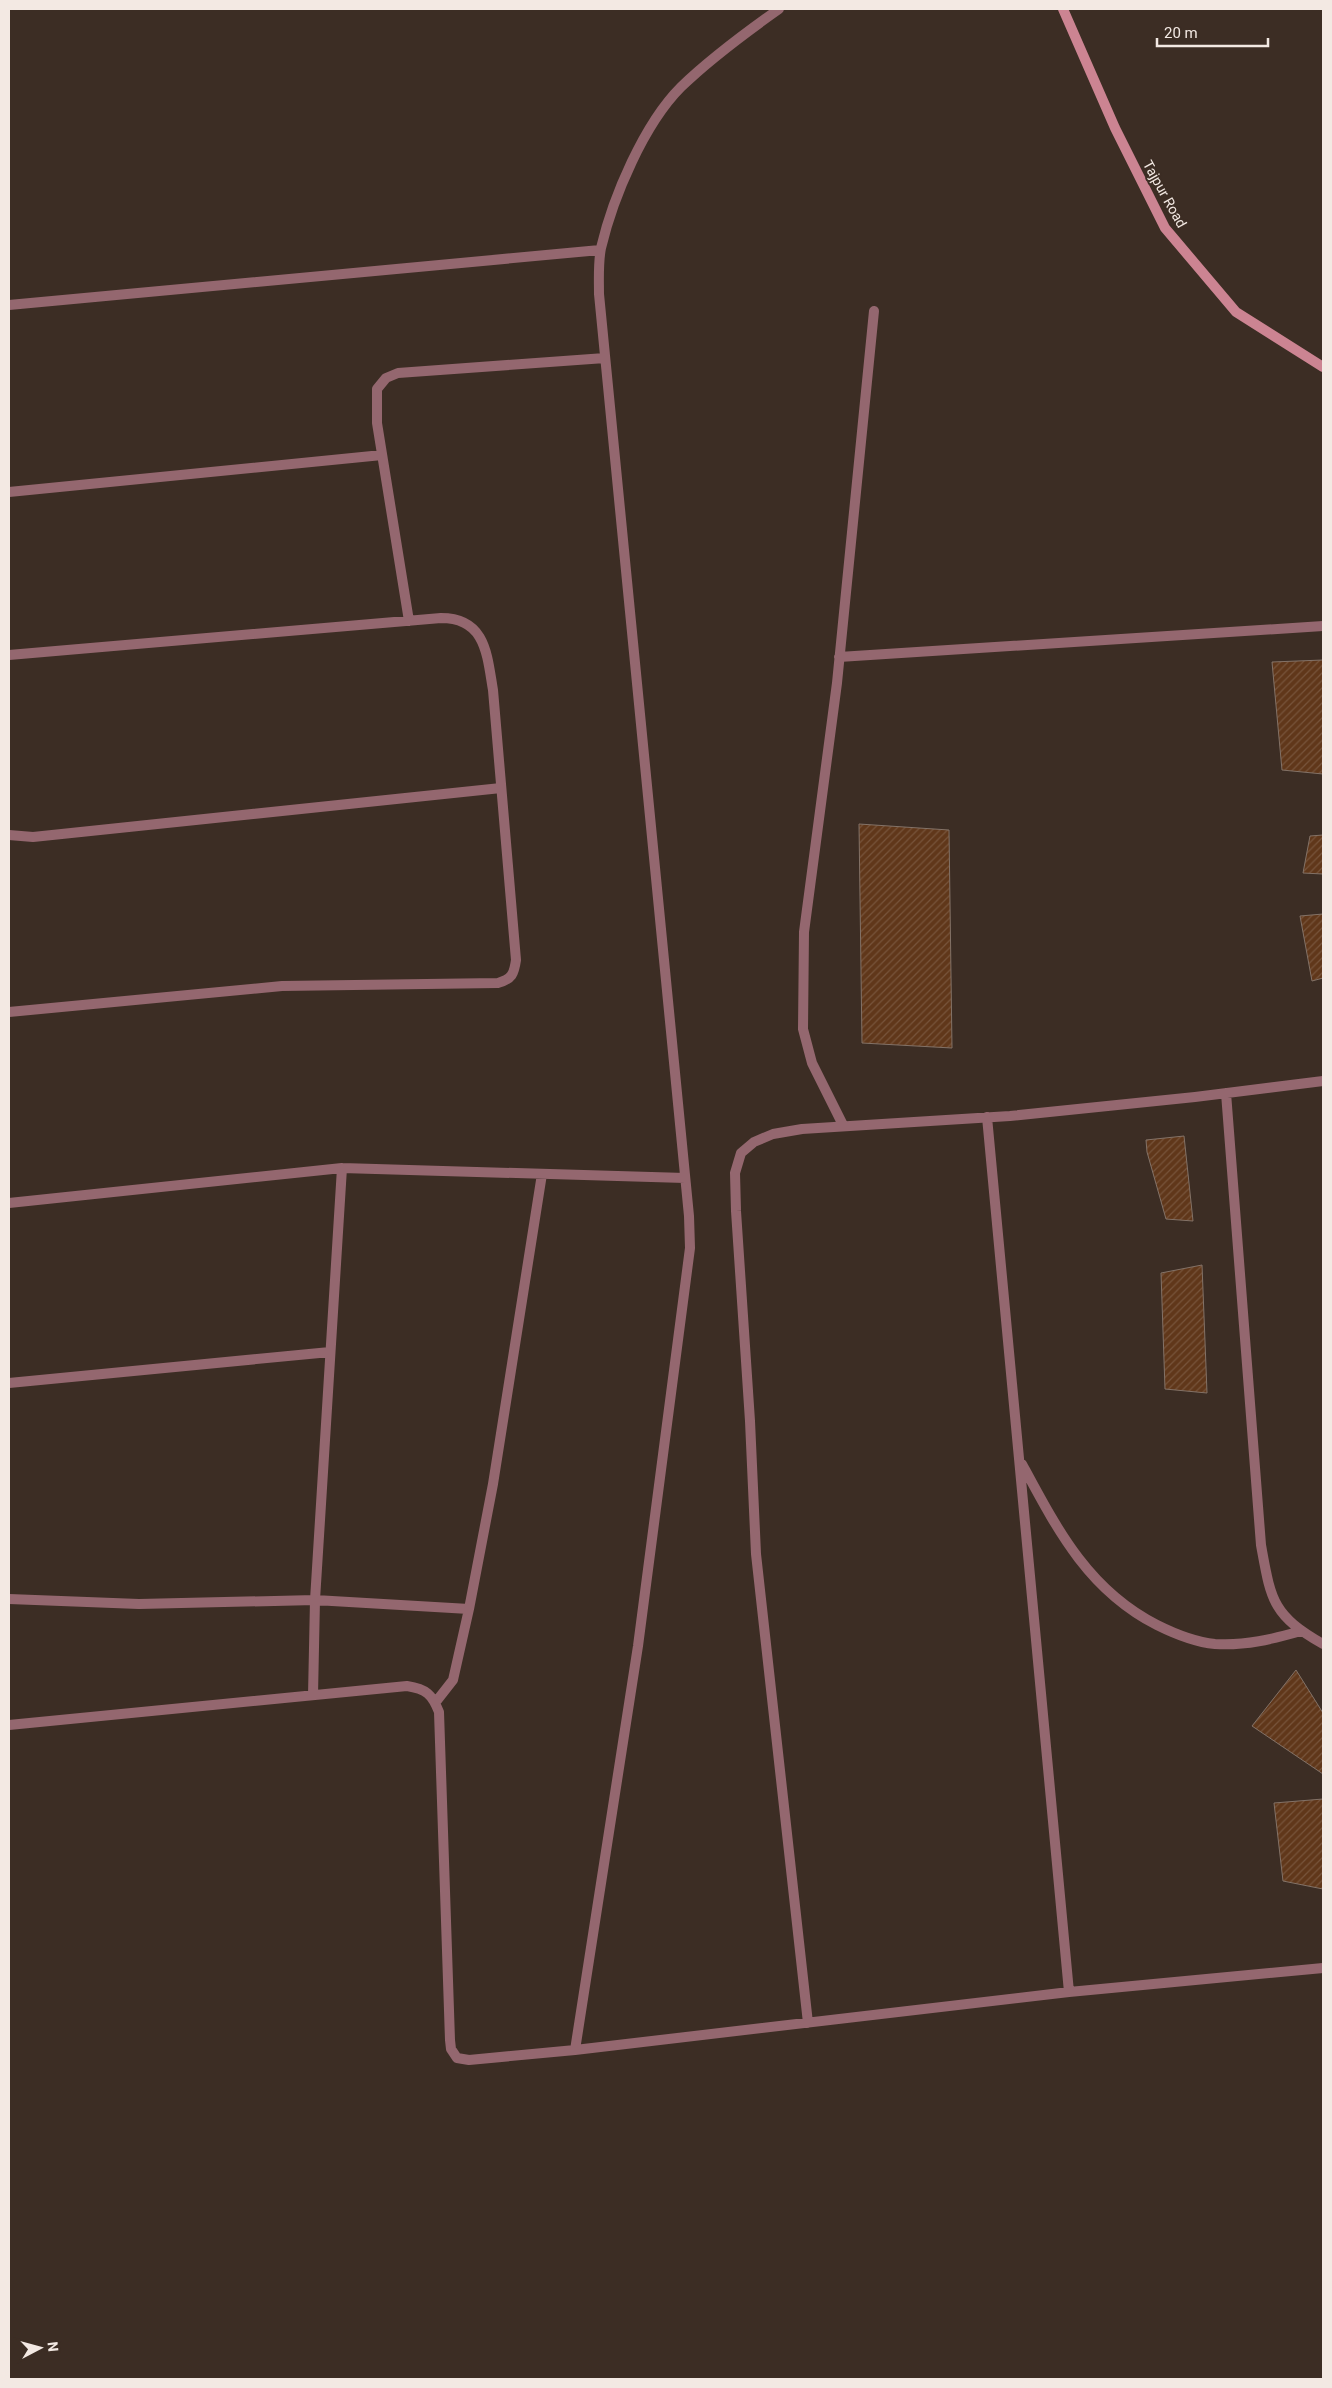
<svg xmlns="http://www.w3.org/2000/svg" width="1332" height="2388" font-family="Roboto,sans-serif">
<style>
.building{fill:url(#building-hatch);stroke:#837267}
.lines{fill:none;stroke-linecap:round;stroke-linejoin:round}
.street{stroke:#94676f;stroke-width:10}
.secondary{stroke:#cc8492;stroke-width:10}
.labels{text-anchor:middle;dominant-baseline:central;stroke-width:4;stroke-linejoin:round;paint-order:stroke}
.street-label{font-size:14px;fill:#f3e9e3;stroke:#3c2d24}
</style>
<defs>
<pattern id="building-hatch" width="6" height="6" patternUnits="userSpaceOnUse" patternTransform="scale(1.25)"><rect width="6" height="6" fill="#60371a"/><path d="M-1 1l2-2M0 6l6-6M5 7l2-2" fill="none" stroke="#77543b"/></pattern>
</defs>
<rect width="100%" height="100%" fill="#3c2d24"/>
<path class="building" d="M1323,660V774L1282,770L1272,662Z
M859,824L949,830L952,1048L862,1043Z
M1323,835V874L1303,873L1310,836Z
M1323,914V978L1312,981L1300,916Z
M1184,1136L1193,1221L1166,1219L1147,1152L1146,1140Z
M1202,1265L1207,1393L1165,1389L1161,1273Z
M1296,1670L1323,1713V1774L1252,1726Z
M1323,1799V1889L1283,1881L1274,1803Z"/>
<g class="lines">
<path class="street" d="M9,305L600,250
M9,492L382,455
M409,621L377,423V389L386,378L398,373L605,358
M9,655L441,618C486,618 487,655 493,690L516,960C514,974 512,979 498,983L282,986L9,1012
M839,657L1323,626
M9,835L33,837L501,788
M1226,1093L1261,1545C1271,1600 1272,1615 1323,1644
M987,1117L1069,1992
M843,1125L812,1063L803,1029L804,932L837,683L874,311
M9,1203L342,1168L685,1178
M9,1383L330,1352
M1022,1464C1057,1529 1088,1590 1157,1625C1175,1634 1194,1642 1215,1644C1245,1646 1273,1639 1301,1631
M9,1599L139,1604L315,1600L469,1609
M313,1695L315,1600L342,1168
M435,1703L453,1680L469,1609L493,1484L542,1174
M9,1725L407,1686C426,1689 432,1694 439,1712L450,2040L451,2049L457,2058L469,2060L575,2050L1069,1992L1323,1968
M808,2023L756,1554L750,1421L736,1211L735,1173L741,1153L754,1142L773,1134L802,1129L1010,1116L1195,1097L1323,1081
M575,2050L638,1646L690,1248L689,1216L599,294C599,279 598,263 601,248C613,197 644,124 681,87C711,58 745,33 779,9"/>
<path class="secondary" d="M1063,9L1115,128L1165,228L1236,312L1323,367"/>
</g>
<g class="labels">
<g class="street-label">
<text transform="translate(1165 194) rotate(61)">Tajpur Road</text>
</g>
</g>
<rect width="1332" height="2388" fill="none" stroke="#f3e9e3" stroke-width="20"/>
<g transform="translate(40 2348) rotate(84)" stroke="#3c2d24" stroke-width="4" paint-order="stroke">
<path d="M0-4L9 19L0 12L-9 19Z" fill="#f3e9e3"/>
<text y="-8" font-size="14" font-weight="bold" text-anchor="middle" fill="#f3e9e3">N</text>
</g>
<path d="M1157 38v8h111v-8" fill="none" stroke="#f3e9e3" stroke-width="2.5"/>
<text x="1164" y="38" font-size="15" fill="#f3e9e3" stroke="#3c2d24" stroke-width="4" paint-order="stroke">20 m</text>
</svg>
